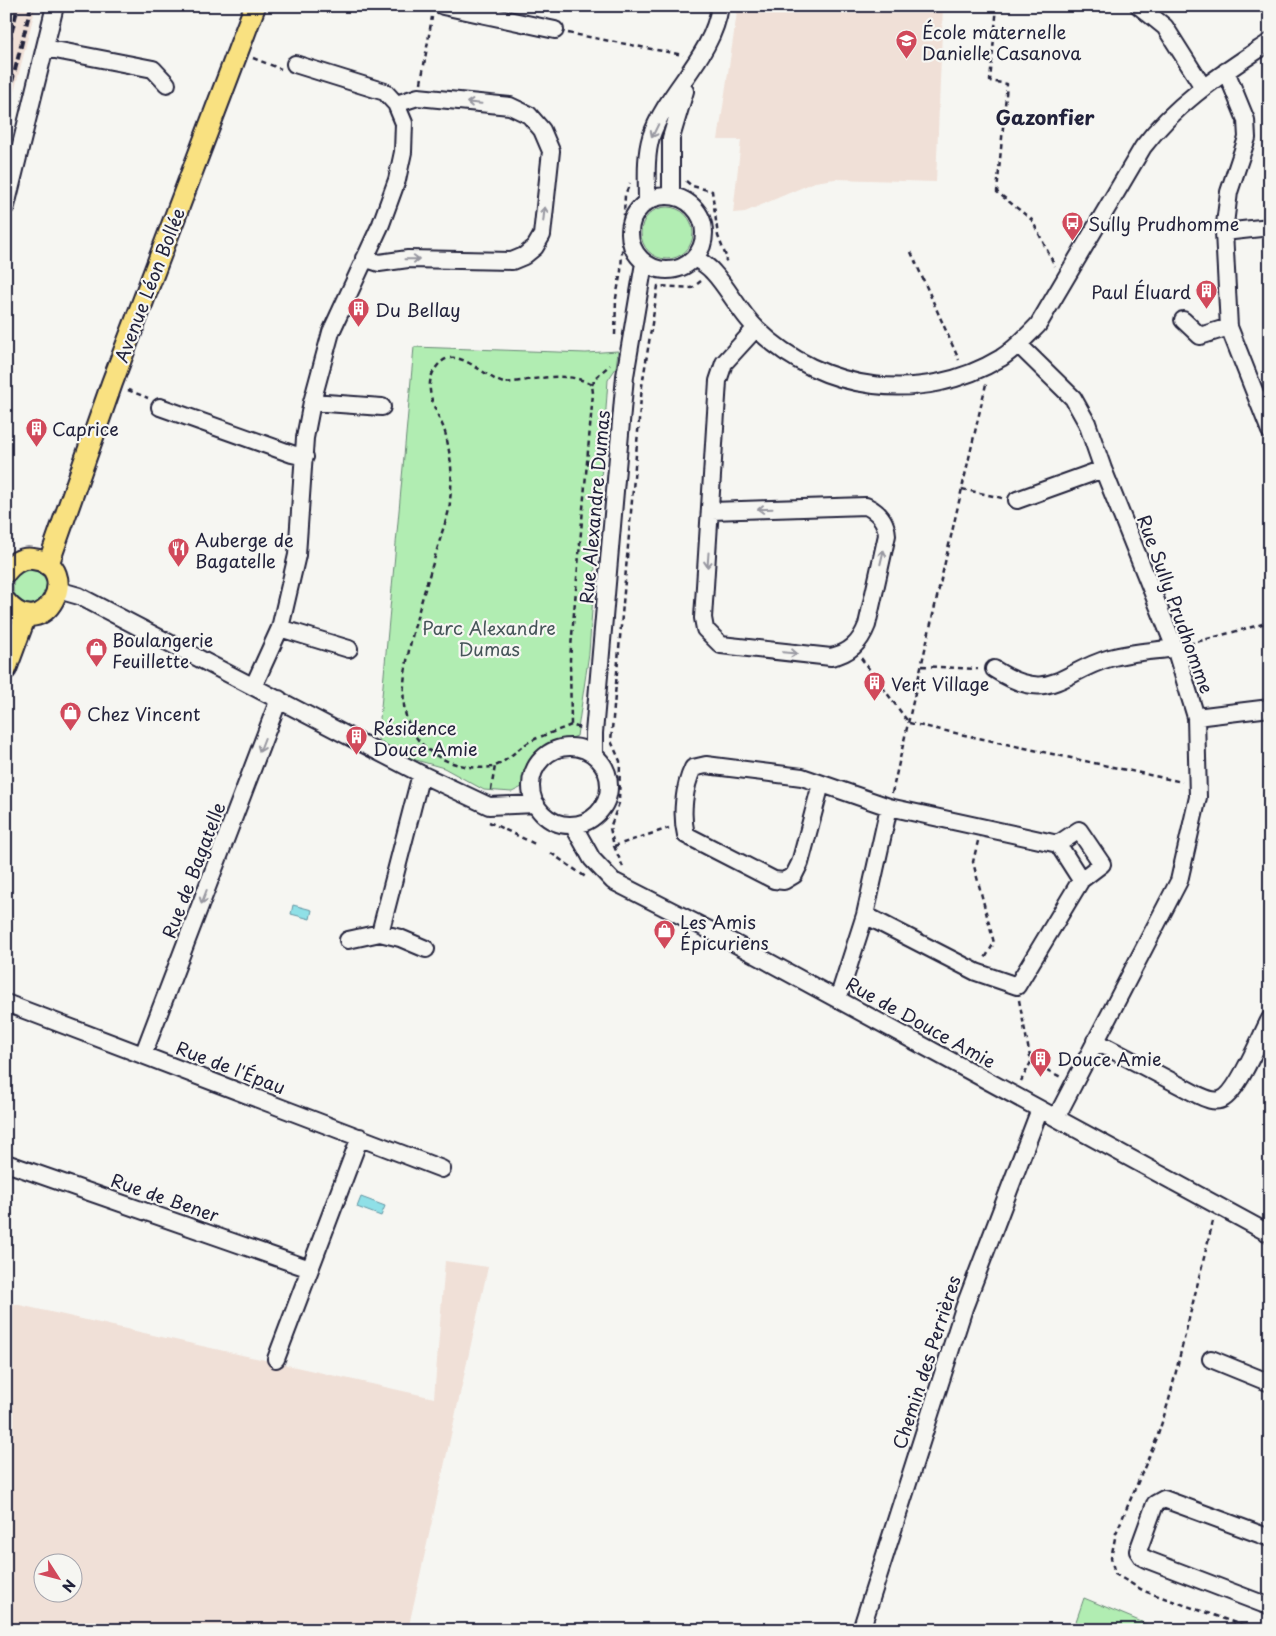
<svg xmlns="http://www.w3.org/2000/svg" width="1276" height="1636" font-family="'Playpen Sans',sans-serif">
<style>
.built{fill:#f0e0d7;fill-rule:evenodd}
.green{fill:#b1edb2;stroke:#6a8876}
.water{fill:#8fe0e7;stroke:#6394a2}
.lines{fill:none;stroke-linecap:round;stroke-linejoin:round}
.minor-casing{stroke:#22223b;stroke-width:20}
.major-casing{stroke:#22223b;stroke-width:24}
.path{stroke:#22223b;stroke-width:2.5;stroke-dasharray:5 4;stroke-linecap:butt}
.minor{stroke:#f6f6f2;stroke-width:16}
.major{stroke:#f9e181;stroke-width:20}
.rail{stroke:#22223b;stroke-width:4;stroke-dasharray:8 4;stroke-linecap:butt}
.oneway{stroke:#9797a0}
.labels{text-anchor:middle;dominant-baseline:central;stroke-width:4.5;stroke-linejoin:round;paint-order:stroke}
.poi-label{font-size:18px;fill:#22223b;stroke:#f6f6f2;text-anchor:start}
.street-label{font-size:18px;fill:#22223b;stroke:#f6f6f2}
.park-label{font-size:18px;fill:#465559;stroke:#f6f6f2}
.quarter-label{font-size:20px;font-weight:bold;fill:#22223b;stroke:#f6f6f2}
</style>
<rect width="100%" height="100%" fill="#f6f6f2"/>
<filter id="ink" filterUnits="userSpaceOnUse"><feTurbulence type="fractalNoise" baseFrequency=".02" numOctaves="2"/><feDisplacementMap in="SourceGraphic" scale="10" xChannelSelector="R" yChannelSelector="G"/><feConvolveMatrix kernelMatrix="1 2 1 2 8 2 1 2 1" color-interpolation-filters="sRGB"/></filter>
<g filter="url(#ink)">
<path class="built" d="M15,6H36L6,124V40Z
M738,6H943L936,182L835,179L815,182L745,212L733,213L741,140H718Z
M445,1261L488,1267L408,1630H6V1302L434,1398ZM42,1564H72V1594H42Z"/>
<path class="green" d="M641 233a26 26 0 1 1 52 0a26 26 0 1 1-52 0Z
M414,347L586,353L618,351L616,368L608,380L589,653L577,736C545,748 534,753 522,787L512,792L484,790L444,768L409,758L378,740Z
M13 587a17 17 0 1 1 34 0a17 17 0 1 1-34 0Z
M1084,1598L1161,1630H1073Z"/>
<path class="water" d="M293,905L312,910L310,919L291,914Z
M361,1197L385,1206L381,1216L357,1207Z"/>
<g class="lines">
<defs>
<path id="minor" d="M443,6L555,30
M1139,6L1165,27L1203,87
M45,48L153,69L167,84
M1226,71L1246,120L1247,138L1229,192L1224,232L1229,327L1270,431
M671,195V138L685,91
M630 233a37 37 0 1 1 74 0a37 37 0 1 1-74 0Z
M647,202C647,181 645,157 651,137C667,90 713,57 720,6
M6,206L55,6
M1224,232L1270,227
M364,258L379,263L408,259L512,261L524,256L535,247L542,235L551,151L542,130L529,115L510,106L418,97L396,104
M695,258C701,262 708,266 713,272C729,289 739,312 757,329C822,393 923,405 1001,358C1015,349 1026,337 1038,325L1143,147C1178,101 1222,74 1270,42
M1183,320L1200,336L1229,327
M1019,345L1073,398L1087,423L1103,469L1175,648L1196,717L1198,797L1179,881L1056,1118
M312,402L382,407
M160,407L292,454L305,457
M1017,500L1103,469
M712,511L866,506C879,512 886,521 887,535L867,625C860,643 850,653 831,657L721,645L705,629L703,618L718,381L724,363L756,328
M58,590L79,596L421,774L489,806L536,804
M280,628L349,649
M994,669C1050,705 1059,673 1110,658C1131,652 1154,651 1175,648
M254,685L280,628L297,555L305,438L312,402L331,332L381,224L397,180L403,152L404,123L396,104L385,92L295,64
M1196,717L1270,708
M531 786a39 39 0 1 1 78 0a39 39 0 1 1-78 0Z
M594,755V733L625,376L644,263
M821,784L800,863L794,875L784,881L774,880L686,835C681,814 684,787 693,768L706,765L802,777L889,807
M573,825L592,859L613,881L719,935L1270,1234
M1058,844L1079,830L1102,864L1081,880
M380,933L421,774
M348,940L380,933L400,938L426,949
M838,999L865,915L889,807L1058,844L1081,880L1017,986L976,972L865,915
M6,1003L442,1169
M1095,1041L1198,1095C1205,1098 1212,1102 1220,1100C1237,1096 1261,1035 1270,1019
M143,1055L279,699
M6,1163L310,1269
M276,1359L360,1137
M1211,1359L1270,1383
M1270,1538L1164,1499L1155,1504L1138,1551L1142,1557L1148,1560L1263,1604L1270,1605
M861,1630L964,1308L1040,1109"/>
<path id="major" d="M48,565L112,383L255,6
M6,572C13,563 22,557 33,559C85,565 44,648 6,602
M6,669L26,615"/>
</defs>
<use href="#minor" class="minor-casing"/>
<use href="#major" class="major-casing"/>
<path class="path" d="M997,6L990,81L1007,84L997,192L1032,220L1055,266
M568,33L683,55
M253,58L281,69
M421,83L432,17
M686,181L692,186L712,191L718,236L727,259L725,261
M911,252L959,360
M615,335L616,298L621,271L625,195L630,183
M592,385L596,377L610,365
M128,390L148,398
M962,489L1002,498
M1189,644L1270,622
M861,658L909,723L1182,782
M922,666L978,669
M571,725C558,731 542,735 529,742C518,748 505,764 492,767C472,770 447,764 431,752C419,743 410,731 406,716C394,674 429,580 441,536C444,525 450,512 450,500C452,484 452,466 449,451C448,444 446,435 444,429C436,409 420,386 438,365C457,343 484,378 504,383C531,381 567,369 592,385L593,393L570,659L571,725L580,728
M491,790L495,766
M892,793L986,384
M489,822L537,845
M978,841L973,862L994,943L984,960
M614,846L669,828
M551,853L587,878
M623,867L614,846L610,828L619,803L620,761L611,741L642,386L658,286L692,288L701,281
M1019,1000L1031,1062L1021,1081
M1031,1062L1061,1077
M1213,1221L1169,1400L1157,1438L1116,1533L1111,1558L1115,1574L1144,1591L1256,1630"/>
<use href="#minor" class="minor"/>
<use href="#major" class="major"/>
<path class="rail" d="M6,55L18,6
M6,106L31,6"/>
</g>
<defs><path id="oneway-shaft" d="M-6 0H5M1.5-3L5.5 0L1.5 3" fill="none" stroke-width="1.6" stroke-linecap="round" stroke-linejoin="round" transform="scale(1.25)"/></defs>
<g class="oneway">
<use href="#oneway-shaft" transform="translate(474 103) rotate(-175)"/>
<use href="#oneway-shaft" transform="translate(655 131) rotate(116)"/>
<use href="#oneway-shaft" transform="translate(544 214) rotate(-84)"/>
<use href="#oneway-shaft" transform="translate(412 259) rotate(-1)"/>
<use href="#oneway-shaft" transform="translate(765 509) rotate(178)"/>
<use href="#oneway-shaft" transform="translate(882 557) rotate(-77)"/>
<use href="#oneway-shaft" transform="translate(708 560) rotate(94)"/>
<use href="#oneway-shaft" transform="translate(790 653) rotate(5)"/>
<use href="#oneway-shaft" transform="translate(262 745) rotate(111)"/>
<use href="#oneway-shaft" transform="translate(204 897) rotate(111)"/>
</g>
</g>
<defs>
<symbol id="school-pin" viewBox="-11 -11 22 30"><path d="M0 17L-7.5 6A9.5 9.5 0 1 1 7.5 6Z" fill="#d1495b" stroke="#f6f6f2"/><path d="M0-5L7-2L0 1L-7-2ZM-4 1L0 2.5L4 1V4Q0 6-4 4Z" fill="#fff"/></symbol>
<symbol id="bus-pin" viewBox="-11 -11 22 30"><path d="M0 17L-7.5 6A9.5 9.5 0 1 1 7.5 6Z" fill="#d1495b" stroke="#f6f6f2"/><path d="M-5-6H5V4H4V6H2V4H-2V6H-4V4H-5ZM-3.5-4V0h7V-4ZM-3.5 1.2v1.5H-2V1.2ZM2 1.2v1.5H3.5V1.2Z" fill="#fff"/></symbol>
<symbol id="building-pin" viewBox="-11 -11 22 30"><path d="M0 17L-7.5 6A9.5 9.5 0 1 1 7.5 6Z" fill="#d1495b" stroke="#f6f6f2"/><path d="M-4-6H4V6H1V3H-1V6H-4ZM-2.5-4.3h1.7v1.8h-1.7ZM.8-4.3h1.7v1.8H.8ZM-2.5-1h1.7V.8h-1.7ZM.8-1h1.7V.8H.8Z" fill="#fff"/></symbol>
<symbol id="restaurant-pin" viewBox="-11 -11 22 30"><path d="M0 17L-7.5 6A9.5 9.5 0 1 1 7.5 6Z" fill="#d1495b" stroke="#f6f6f2"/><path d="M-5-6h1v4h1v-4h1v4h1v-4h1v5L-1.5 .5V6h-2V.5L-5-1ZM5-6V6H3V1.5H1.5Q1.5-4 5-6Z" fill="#fff"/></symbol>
<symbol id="shop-pin" viewBox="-11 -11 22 30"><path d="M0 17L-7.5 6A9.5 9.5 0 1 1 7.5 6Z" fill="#d1495b" stroke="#f6f6f2"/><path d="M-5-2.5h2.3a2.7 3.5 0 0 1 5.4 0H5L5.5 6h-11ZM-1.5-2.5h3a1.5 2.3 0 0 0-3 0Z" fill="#fff"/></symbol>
</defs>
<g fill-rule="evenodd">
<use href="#school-pin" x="894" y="28" width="25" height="34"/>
<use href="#bus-pin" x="1060" y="210" width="25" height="34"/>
<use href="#building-pin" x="1194" y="278" width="25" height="34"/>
<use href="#building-pin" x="346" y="296" width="25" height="34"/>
<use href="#building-pin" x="24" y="416" width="25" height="34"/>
<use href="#restaurant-pin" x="166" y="536" width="25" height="34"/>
<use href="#shop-pin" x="84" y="636" width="25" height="34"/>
<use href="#building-pin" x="862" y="670" width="25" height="34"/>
<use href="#shop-pin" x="58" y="700" width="25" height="34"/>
<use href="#building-pin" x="344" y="724" width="25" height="34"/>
<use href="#shop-pin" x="652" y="918" width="25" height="34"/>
<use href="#building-pin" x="1028" y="1046" width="25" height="34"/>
</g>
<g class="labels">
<g class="poi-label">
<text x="922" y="31">École maternelle<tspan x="922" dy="21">Danielle Casanova</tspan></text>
<text x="1088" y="223">Sully Prudhomme</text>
<text x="1191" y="291" text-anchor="end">Paul Éluard</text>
<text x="375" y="309">Du Bellay</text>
<text x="52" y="428">Caprice</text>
<text x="195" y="539">Auberge de<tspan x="195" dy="21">Bagatelle</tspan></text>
<text x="112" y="639">Boulangerie<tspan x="112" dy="21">Feuillette</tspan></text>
<text x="891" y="683">Vert Village</text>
<text x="87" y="713">Chez Vincent</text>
<text x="373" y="727">Résidence<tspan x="373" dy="21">Douce Amie</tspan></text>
<text x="680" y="921">Les Amis<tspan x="680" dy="21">Épicuriens</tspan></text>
<text x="1057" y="1058">Douce Amie</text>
</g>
<g class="street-label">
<text transform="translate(149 285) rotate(-69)">Avenue Léon Bollée</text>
<text transform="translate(594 507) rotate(-85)">Rue Alexandre Dumas</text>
<text transform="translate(1176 604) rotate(70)">Rue Sully Prudhomme</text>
<text transform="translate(193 870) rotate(-69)">Rue de Bagatelle</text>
<text transform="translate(921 1022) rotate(29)">Rue de Douce Amie</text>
<text transform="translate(231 1067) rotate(21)">Rue de l'Épau</text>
<text transform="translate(165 1197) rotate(19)">Rue de Bener</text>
<text transform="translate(926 1362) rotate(-72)">Chemin des Perrières</text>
</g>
<g class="park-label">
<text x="489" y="627">Parc Alexandre<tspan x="489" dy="21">Dumas</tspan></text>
</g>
<g class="quarter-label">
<text x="1045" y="117">Gazonfier</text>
</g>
</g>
<rect width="1276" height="1636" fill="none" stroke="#f6f6f2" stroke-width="25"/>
<rect x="12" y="12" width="1251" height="1611" fill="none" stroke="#22223b" stroke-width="2" filter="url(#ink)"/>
<g transform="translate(58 1578) rotate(126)"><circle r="24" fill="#f6f6f2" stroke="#a1a1a9"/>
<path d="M0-4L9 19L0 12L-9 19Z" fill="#d1495b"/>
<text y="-8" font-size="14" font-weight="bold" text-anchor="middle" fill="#22223b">N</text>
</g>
</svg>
